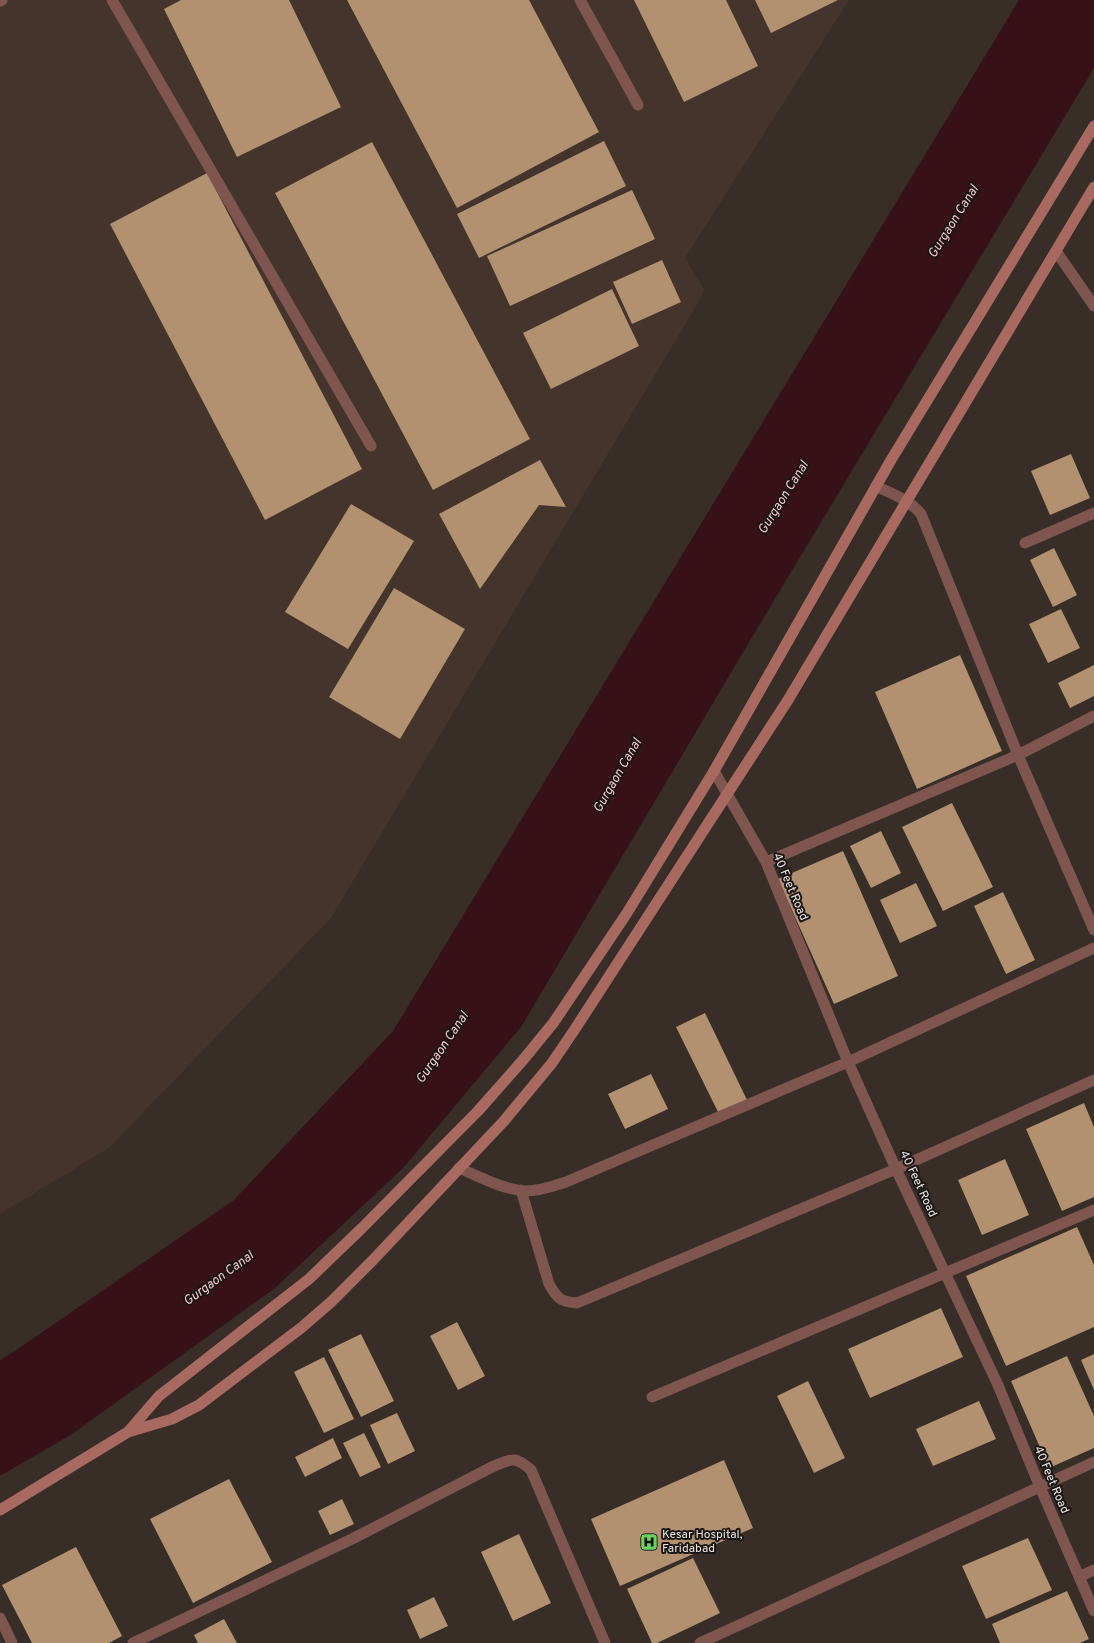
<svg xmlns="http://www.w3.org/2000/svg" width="1094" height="1643" font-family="Overpass,sans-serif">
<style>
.built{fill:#45342b}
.water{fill:#371118}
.building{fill:#b1916f}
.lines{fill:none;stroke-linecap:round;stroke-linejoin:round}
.service{stroke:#7e564f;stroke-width:11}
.minor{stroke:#7e564f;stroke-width:11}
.secondary{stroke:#a86a60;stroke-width:11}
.labels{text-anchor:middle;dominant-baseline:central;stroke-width:4;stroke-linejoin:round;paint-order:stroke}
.street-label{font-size:12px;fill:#ece4e1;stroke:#1b1614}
.poi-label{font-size:12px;fill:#ece4e1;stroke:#1b1614;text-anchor:start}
.water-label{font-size:13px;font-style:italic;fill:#f9c9ce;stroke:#1b1614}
</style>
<rect width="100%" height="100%" fill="#382d27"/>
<path class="built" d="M0,0H849L685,258L705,291L331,918L109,1148L0,1214Z"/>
<path class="water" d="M1019,0H1094V68L770,607L521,1027L403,1168L275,1288L72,1434L0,1476V1360L15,1351L234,1200L393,1031Z"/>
<path class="building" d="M181,0H289L341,107L237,157L164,9Z
M347,0H529L599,132L457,208Z
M634,0H726L758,66L684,102Z
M755,0H838L771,33Z
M604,141L626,186L479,258L457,214Z
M372,142L530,439L433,490L275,193Z
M207,173L362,469L265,520L110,224Z
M632,190L655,239L510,306L487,256Z
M662,260L681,302L632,324L613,282Z
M612,289L639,346L551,389L523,333Z
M1071,454L1090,498L1050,515L1031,471Z
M540,460L566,507L539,505L480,589L439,514Z
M351,504L414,541L348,649L285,612Z
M1054,548L1077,595L1053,607L1030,560Z
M394,588L465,629L400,739L329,697Z
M1061,609L1080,648L1048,663L1029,624Z
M960,655L1002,751L917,789L875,692Z
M1094,665V696L1070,708L1058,683Z
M952,803L993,887L943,911L902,827Z
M881,831L901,873L871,888L850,846Z
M843,851L898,976L834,1004L778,879Z
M916,883L937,926L900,943L880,900Z
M1003,892L1035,960L1006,974L974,906Z
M705,1013L748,1102L720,1116L676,1027Z
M651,1074L668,1109L625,1129L608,1094Z
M1084,1103L1094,1127V1197L1062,1211L1026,1129Z
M1005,1159L1029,1215L982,1235L958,1180Z
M1077,1227L1094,1265V1327L1006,1366L966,1276Z
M941,1308L963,1357L870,1398L848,1349Z
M457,1322L485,1376L458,1390L430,1336Z
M361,1334L394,1401L361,1417L328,1350Z
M1094,1354V1390L1081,1360Z
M1067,1356L1094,1416V1448L1049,1468L1011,1381Z
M324,1357L354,1419L324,1433L294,1372Z
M808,1381L845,1458L814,1473L777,1396Z
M979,1401L996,1439L933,1466L916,1429Z
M397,1413L415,1451L388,1464L370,1425Z
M364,1433L381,1467L360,1477L343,1443Z
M333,1438L342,1458L305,1477L295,1457Z
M724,1460L753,1528L620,1586L591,1519Z
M229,1479L272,1562L193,1603L150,1519Z
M342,1499L354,1524L330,1535L318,1511Z
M519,1534L551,1603L513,1621L481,1552Z
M1028,1538L1052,1590L986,1619L962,1566Z
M76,1547L122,1636L109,1643H32L2,1585Z
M693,1558L720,1613L657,1643H652L627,1589Z
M1067,1591L1089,1639L1080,1643H1000L992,1624Z
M434,1597L448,1626L420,1639L407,1610Z
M224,1619L237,1643H198L194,1635Z"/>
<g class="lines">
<path class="service" d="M112,0L371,446
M580,0L638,105
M0,1L2,0"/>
<path class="minor" d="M1056,251L1094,306
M876,486C892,494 910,500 921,514L1018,755L1094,930
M1025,543L1094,513
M714,771L766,862L848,1062L896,1169L998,1385L1040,1487L1094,1611
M766,862L1018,755L1094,716
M459,1168C480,1177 504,1190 526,1191C540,1191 553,1186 566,1182L848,1062L1094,948
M521,1190L549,1284C557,1298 560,1302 577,1303L896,1169L1094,1080
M652,1397L1094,1210
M1079,1577L1094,1570
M0,1618L12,1643
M133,1643L354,1538L492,1467C511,1459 515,1455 531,1470L605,1643
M700,1643L1094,1462"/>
<path class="secondary" d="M128,1432L159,1396L309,1279L362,1228L478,1111L523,1060L554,1022L627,913L714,771L891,460L1094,126
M0,1510L128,1432L172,1419L199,1405L301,1328L331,1302L373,1260L504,1121L552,1063L575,1029L788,700L1094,187"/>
</g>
<defs>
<symbol id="hospital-square" viewBox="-11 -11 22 22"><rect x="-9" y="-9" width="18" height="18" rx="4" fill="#6ad363" stroke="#1b1614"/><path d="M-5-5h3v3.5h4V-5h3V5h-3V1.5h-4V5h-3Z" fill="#111"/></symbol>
</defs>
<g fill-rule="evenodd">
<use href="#hospital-square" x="639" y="1532" width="20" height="20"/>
</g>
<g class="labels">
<g class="street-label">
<text transform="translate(790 887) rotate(67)">40 Feet Road</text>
<text transform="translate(918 1184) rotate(65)">40 Feet Road</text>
<text transform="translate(1051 1480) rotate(67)">40 Feet Road</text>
</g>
<g class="poi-label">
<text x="662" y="1535">Kesar Hospital,<tspan x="662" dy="14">Faridabad</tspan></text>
</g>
<g class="water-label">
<text transform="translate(954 222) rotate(-58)">Gurgaon Canal</text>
<text transform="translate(784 498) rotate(-58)">Gurgaon Canal</text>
<text transform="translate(618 776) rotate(-60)">Gurgaon Canal</text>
<text transform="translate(443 1048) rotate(-56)">Gurgaon Canal</text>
<text transform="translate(219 1279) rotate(-36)">Gurgaon Canal</text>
</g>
</g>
</svg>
